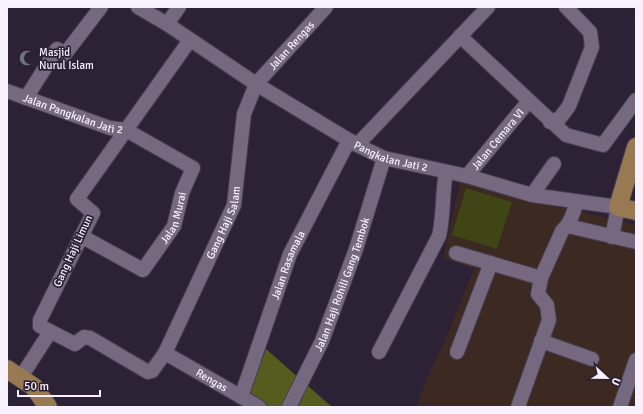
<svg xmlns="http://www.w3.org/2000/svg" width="643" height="414" font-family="Signika,sans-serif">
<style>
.education{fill:#3b2922}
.green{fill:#404516}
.forest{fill:#555c1e}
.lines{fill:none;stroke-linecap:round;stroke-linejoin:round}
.minor-casing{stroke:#463d4e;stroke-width:16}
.major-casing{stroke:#463d4e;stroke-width:20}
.minor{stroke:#75687f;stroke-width:14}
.major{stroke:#997951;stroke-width:18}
.labels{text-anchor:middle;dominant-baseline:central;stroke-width:3.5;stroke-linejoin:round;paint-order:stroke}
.street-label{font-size:11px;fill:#f8f1ff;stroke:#2c2135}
.poi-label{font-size:11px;fill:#f8f1ff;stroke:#2c2135;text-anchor:start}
</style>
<rect width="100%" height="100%" fill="#2c2135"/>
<path class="education" d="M460,182L636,225V373L633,383L636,385V407H416L429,373L442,347L474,269L443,258Z"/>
<path class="green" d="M466,188L512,202L497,249L452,235Z"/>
<path class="forest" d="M266,349L332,407H243Z"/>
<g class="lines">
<defs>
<g id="minor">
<path id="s1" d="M138,7L167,24L256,84L357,145L384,158L467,176L532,195L618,207L612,237"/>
<path d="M167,24L179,7"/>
<path d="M460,36L566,135L603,145L636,100"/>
<path id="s2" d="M7,91L110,128L126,130L190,40"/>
<path d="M26,98L57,49L65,54L101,7"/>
<path d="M550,122L560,118L569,106L592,47L590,32L566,7"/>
<path d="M357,145L488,7"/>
<path id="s3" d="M467,176L528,102"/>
<path d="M532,195L554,164"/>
<path d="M568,226L636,242"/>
<path id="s4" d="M81,236L143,270L174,226L182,193L193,168L126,130L77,199L93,213L40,320V326L73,343L75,344L84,337L90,338L148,372L152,371L165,353L234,205L244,114L256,84L326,7"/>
<path d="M456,253L541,278"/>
<path d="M541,341L592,359"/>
<path d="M379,352L439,236C444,215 442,194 446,172"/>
<path d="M457,352L491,263"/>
<path id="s5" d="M165,353L259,407"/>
<path d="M21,377L50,332"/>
<path id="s6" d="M241,397L290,254L345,148L351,141"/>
<path id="s7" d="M289,407L322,341L356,249L384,158"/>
<path d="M518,407L549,320L547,305L538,294L541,278L562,231C571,223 573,213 577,202"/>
<path d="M620,407L636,360"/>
</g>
<path id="major" d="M636,147L618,207L636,211
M7,369L34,387L48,407"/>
</defs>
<use href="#minor" class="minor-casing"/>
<use href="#major" class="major-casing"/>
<use href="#minor" class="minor"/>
<use href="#major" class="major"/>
</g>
<defs>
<symbol id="mosque-bare" viewBox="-9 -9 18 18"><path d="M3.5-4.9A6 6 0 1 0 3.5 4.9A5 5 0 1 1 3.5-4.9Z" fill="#6b7280" stroke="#2c2135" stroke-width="2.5" paint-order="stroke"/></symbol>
</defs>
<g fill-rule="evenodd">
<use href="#mosque-bare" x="16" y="47" width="22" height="22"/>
</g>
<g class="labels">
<g class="street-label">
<text stroke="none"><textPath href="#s4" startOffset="984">Jalan Rengas</textPath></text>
<text stroke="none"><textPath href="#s2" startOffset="70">Jalan Pangkalan Jati 2</textPath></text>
<text stroke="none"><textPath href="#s3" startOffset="48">Jalan Cemara VI</textPath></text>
<text stroke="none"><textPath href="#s1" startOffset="295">Pangkalan Jati 2</textPath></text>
<text stroke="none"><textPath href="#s4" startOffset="132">Jalan Murai</textPath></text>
<text stroke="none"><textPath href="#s4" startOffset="788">Gang Haji Salam</textPath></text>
<text transform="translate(73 251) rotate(-65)">Gang Haji Limun</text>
<text stroke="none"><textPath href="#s6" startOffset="140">Jalan Rasamala</textPath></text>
<text stroke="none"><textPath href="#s7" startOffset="134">Jalan Haji Rohili Gang Tembok</textPath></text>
<text stroke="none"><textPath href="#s5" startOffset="54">Rengas</textPath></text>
</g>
<g class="poi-label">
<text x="39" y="52">Masjid<tspan x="39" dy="13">Nurul Islam</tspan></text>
</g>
</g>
<rect width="643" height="414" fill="none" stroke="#f8f1ff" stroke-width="16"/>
<g transform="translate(607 378) rotate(112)" stroke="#2c2135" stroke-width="3" paint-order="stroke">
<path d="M0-3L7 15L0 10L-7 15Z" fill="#f8f1ff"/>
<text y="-6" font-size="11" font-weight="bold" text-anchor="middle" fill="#f8f1ff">U</text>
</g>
<path d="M18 390v6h82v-6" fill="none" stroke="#f8f1ff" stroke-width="2"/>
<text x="24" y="390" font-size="12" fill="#f8f1ff" stroke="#2c2135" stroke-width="3" paint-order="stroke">50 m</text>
</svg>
